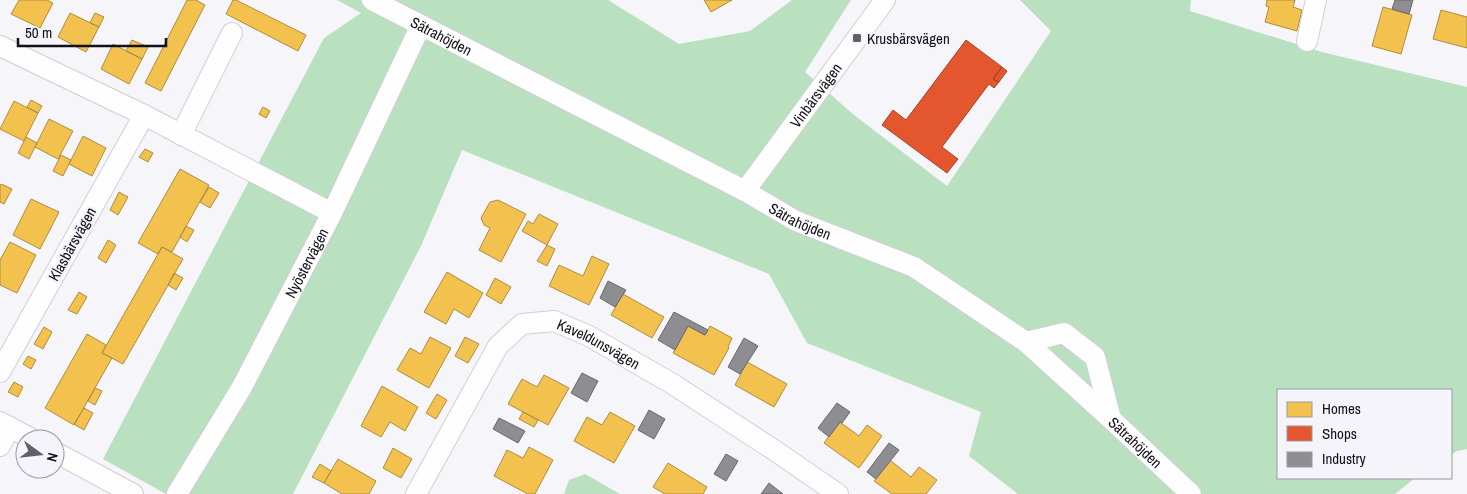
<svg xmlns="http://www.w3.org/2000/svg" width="1467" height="494" font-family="'Archivo Narrow',sans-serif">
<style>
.forest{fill:#b9e0bf}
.homes{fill:#f2c14e;stroke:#af8c3f}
.shops{fill:#e4572e;stroke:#a54228}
.industry{fill:#8d8d92;stroke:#68686e}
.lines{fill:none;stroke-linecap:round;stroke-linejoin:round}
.minor-casing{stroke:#d0cfd6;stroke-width:22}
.minor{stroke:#fefefe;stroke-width:20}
.poi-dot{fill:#626169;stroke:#f5f4fa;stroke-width:2}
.labels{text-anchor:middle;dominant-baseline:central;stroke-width:5;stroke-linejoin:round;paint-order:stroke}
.street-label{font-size:15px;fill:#12111b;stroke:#f5f4fa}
.poi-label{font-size:15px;fill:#12111b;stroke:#f5f4fa;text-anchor:start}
</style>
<rect width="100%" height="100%" fill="#f6f5f9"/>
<path class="forest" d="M337,0H608L679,44L750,31L792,0H851L805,72L854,115L947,186L1051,31L1020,0H1191L1190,11L1322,52L1467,87V449L1457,451L1451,455V390H1278V478H1415L1395,494H1018L969,456L981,412L807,343L769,274L462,150L421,246L293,494H166L103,459L324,38L361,13Z
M585,474L620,494H564L569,480Z"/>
<path class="homes" d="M19,0H47L53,3L40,28L11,14Z
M187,0H196L205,5L161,91L145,83Z
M233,0H236L306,35L298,51L226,14Z
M704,0H732L711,12Z
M1267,0H1295L1293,7L1302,10L1297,31L1265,22L1269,7L1266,6Z
M1383,7L1412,15L1401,54L1372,46Z
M1441,10L1467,17V48L1433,39Z
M70,13L99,27L86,52L58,37Z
M95,13L104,17L99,27L90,23Z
M132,40L148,47L142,59L126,51Z
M113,44L142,59L129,84L101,69Z
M31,100L42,106L38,113L27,107Z
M14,101L38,113L24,141L0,129Z
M263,107L270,111L266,118L259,114Z
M49,119L73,131L58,159L35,147Z
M83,136L106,148L92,176L69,164Z
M26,137L37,143L29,159L18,153Z
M145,149L153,153L148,162L139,157Z
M61,155L71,160L63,176L53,171Z
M180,169L209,185L172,252L162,247L158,254L138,243Z
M1,184L12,189L4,204L0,202V186Z
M209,187L219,193L210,208L200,202Z
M119,192L128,197L118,215L110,210Z
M31,199L59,212L40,249L13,235Z
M498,200L526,214L501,262L479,250L490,228L484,225L481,218L490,202Z
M539,214L558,224L547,245L522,231L528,221L533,224Z
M186,226L194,230L187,242L180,237Z
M108,240L116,245L106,263L98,258Z
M10,242L36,255L17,293L0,285V260Z
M547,245L555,249L547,266L537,261Z
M162,247L183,259L123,364L102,353Z
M592,256L609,264L589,305L549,286L559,265L583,276Z
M447,272L483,293L469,318L454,309L446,324L424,312Z
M174,273L183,278L176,290L168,285Z
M495,278L511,287L501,304L486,295Z
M79,292L87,297L77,314L68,310Z
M623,294L664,317L652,338L611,315Z
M688,326L705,335L710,326L732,338L728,347L729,348L714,375L673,353Z
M44,327L52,332L43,349L34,344Z
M87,334L106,345L102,353L112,358L74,425L45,408Z
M430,337L451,348L429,388L397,370L410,348L421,354Z
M465,337L479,344L468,363L455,356Z
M28,356L36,360L31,369L23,364Z
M747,362L787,384L774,407L735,385Z
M544,375L569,388L548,425L508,404L522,379L537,387Z
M14,382L23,387L18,397L8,392Z
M382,386L418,407L405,431L390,422L381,437L361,426Z
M95,388L102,391L95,405L88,401Z
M437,394L447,400L436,419L426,413Z
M84,408L93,413L84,430L74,424Z
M523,412L538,420L534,427L519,419Z
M610,412L635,426L614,463L574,441L587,417L602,425Z
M840,422L859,436L867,425L882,436L859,468L824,443Z
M529,447L553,460L535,494H528L494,476L507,450L523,458Z
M393,448L412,459L401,478L383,468Z
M338,459L376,481L369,494H342L324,483Z
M890,460L911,477L919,467L937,480L926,494H892L874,481Z
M668,463L707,487L703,494H665L653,487Z
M320,464L331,471L324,483L312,477Z"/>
<path class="shops" d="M966,40L1002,67L993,79L999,82L994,88L989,84L942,147L958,159L947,173L882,125L893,110L906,120Z
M1002,67L1007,71L999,82L993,79Z"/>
<path class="industry" d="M1395,0H1413L1409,14L1392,9Z
M608,281L626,290L615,307L600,298Z
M674,312L708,330L705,335L688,326L675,350L658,340Z
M744,338L758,346L740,374L728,367Z
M582,373L598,381L587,402L571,393Z
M837,403L850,412L842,423L840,422L829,437L818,428Z
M649,410L665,419L654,439L638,430Z
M499,418L525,431L518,443L493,429Z
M889,443L899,450L876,479L867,472Z
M726,454L738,461L726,481L714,474Z
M769,483L783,494H761Z"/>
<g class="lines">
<defs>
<g id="minor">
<path id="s1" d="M372,0L745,191L796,221L914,267L1026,342L1111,419L1191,494"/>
<path d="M1307,41L1316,0"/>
<path d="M0,46L144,115L0,372"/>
<path d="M144,115L332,213"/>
<path d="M181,135L232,33"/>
<path id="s2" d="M745,191L885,0"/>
<path d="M1026,342L1064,333L1095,357L1111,419"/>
<path d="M0,422L32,439"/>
<path d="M0,446L10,427"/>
<path d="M55,452L133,494"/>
<path id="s3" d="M177,494L242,387L332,213L421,25"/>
<path id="s4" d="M416,494L498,346L522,324L554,321L589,336L671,383L774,450L838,494"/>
</g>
</defs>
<use href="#minor" class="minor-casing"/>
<use href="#minor" class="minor"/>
</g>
<rect class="poi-dot" x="852" y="33" width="10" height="10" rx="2.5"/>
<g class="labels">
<g class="street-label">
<text stroke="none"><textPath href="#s1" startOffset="78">Sätrahöjden</textPath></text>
<text stroke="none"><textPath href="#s2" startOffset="119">Vinbärsvägen</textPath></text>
<text stroke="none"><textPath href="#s1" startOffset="482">Sätrahöjden</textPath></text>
<text transform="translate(72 244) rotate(-61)">Klasbärsvägen</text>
<text stroke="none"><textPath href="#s3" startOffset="265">Nyöstervägen</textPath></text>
<text stroke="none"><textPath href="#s4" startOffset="284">Kaveldunsvägen</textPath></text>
<text stroke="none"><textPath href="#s1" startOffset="888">Sätrahöjden</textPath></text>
</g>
<g class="poi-label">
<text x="867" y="38">Krusbärsvägen</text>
</g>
</g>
<rect x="1277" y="389" width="175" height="90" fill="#f5f4fa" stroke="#9a99a1"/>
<rect x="1287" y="402" width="25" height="15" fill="#f2c14e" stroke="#9a99a1"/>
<text x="1322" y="414" font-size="15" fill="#12111b">Homes</text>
<rect x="1287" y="426" width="25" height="15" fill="#e4572e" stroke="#9a99a1"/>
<text x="1322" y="439" font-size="15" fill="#12111b">Shops</text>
<rect x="1287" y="452" width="25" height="15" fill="#8d8d92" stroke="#9a99a1"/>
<text x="1322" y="464" font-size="15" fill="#12111b">Industry</text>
<g transform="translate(40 454) rotate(105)"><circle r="24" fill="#f5f4fa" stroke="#9a99a1"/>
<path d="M0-4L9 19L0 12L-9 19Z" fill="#626169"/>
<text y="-8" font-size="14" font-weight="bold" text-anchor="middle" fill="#12111b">N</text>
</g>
<path d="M18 38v8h148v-8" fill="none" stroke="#12111b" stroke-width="2.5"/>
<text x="25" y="38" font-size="15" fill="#12111b" stroke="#f5f4fa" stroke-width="4" paint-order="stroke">50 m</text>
</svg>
